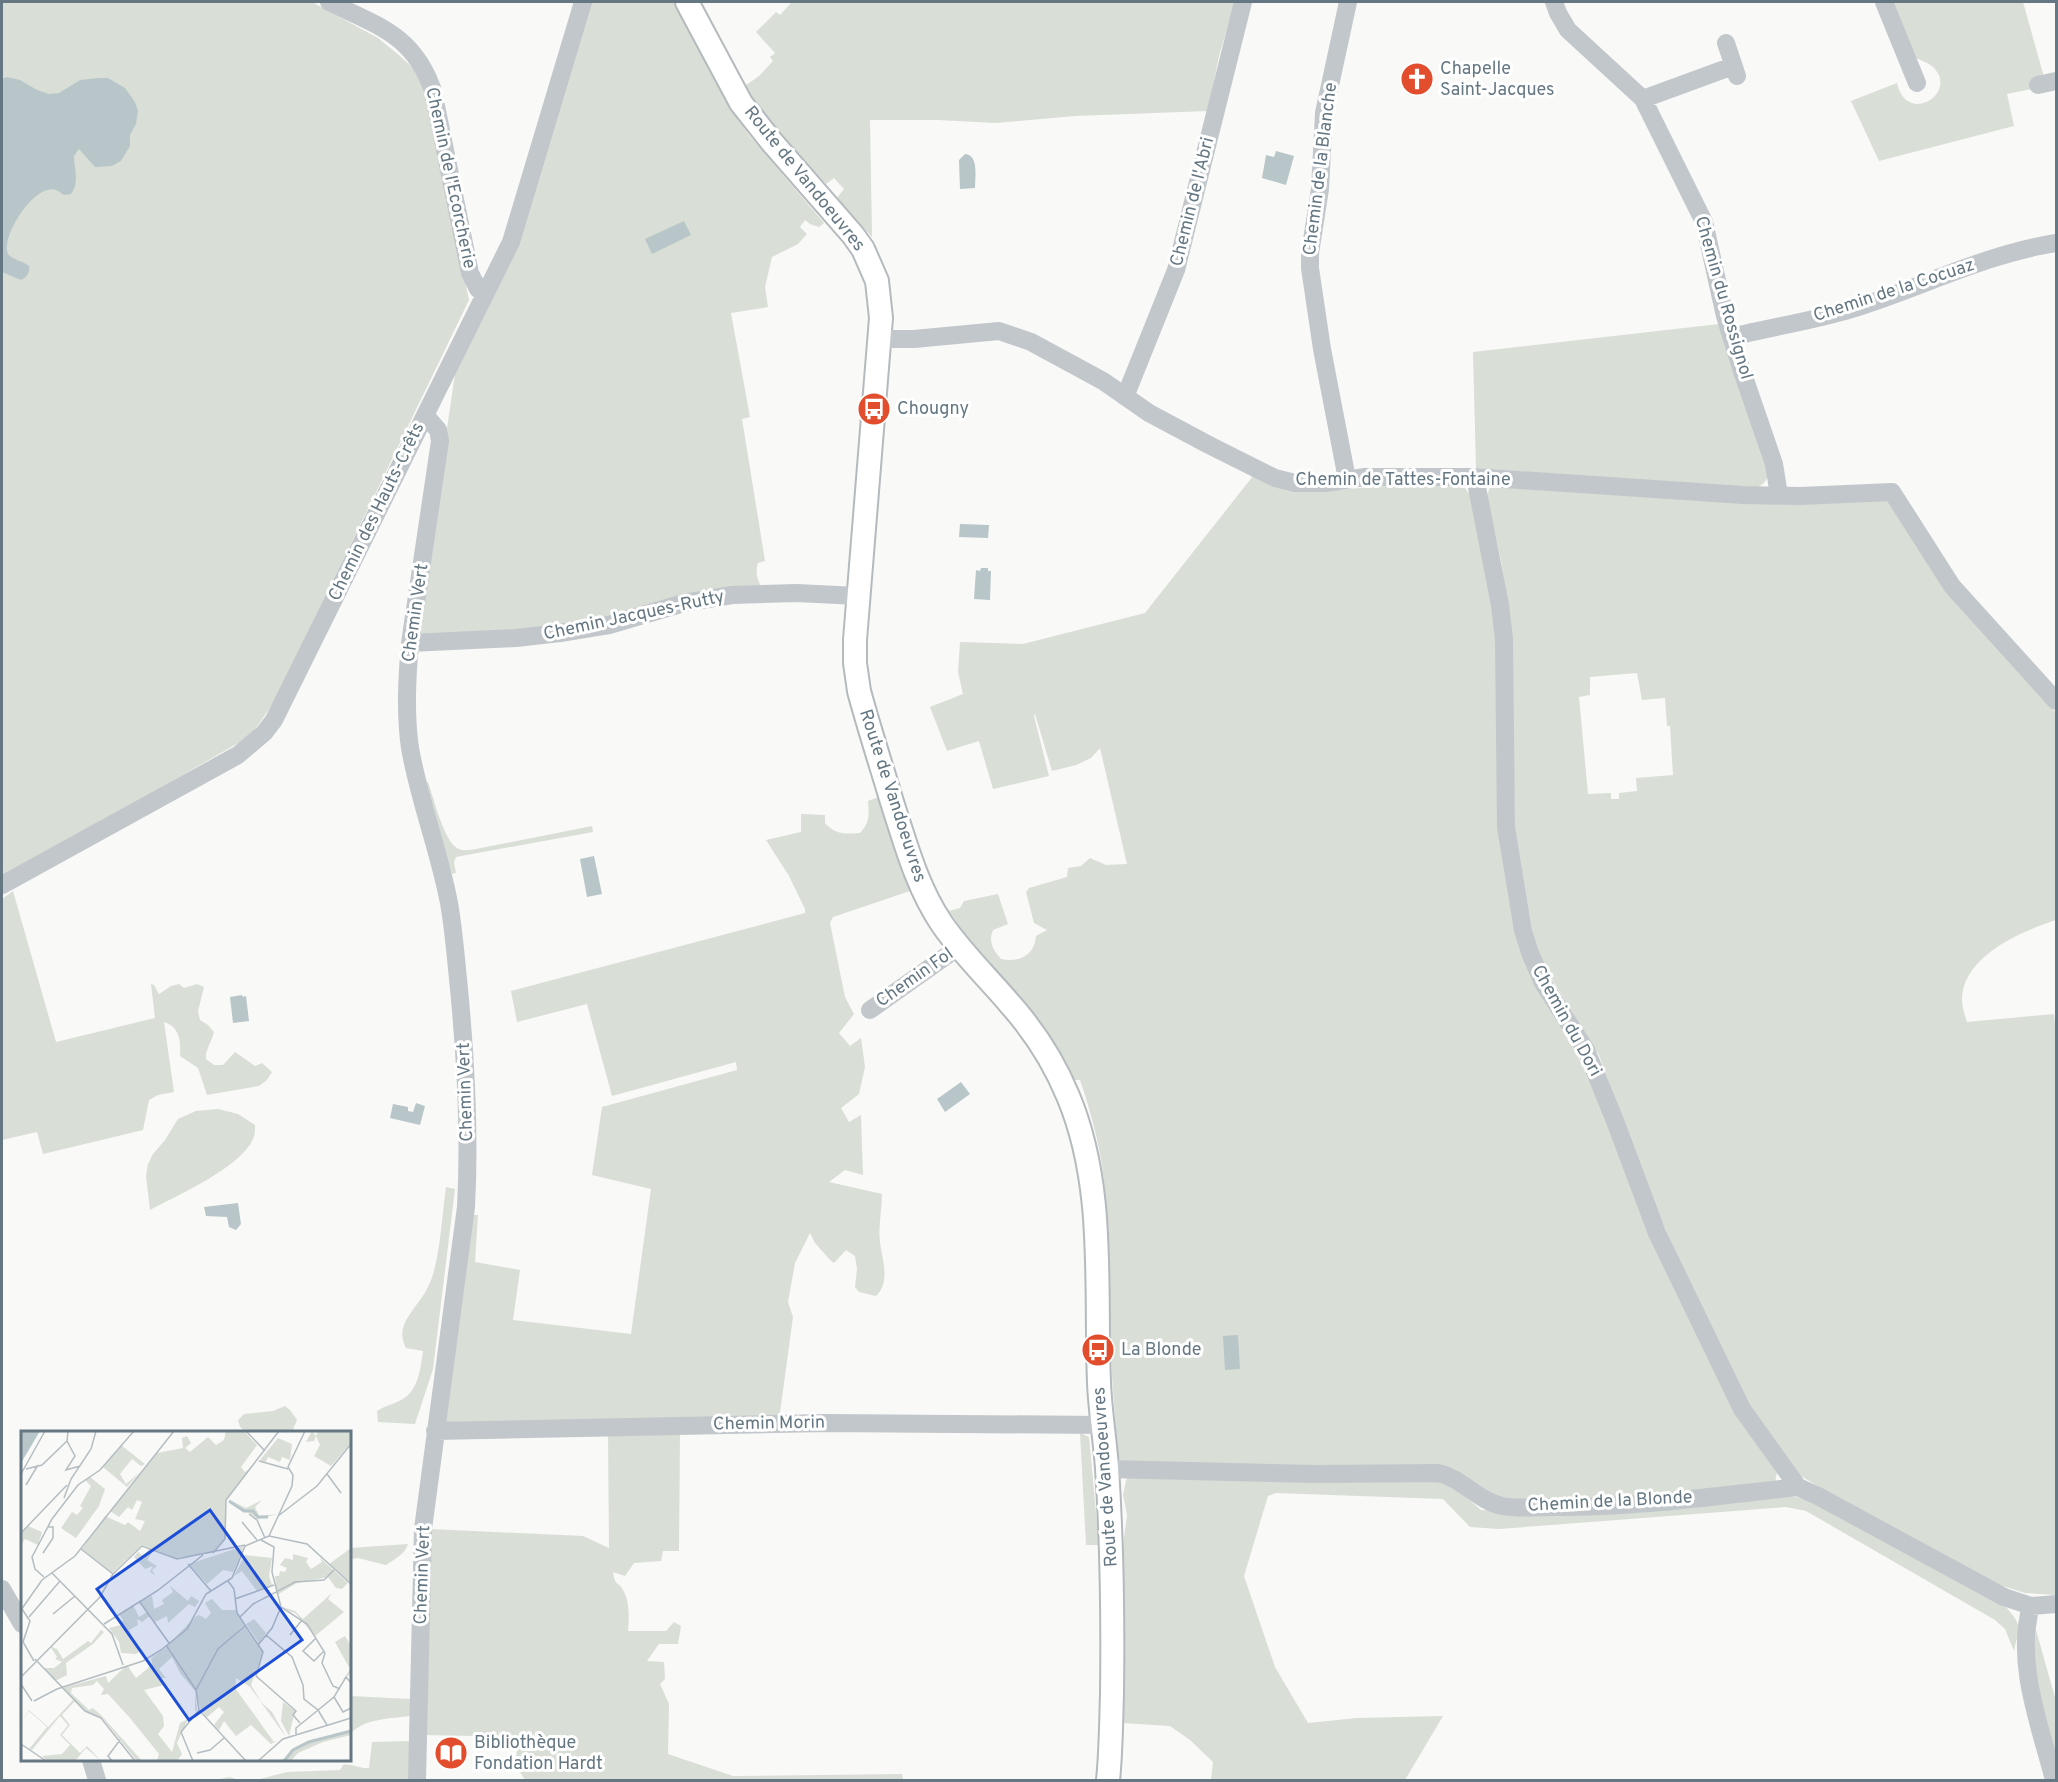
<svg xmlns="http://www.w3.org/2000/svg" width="2058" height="1782" font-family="Overpass,sans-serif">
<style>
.green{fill:#d9ded6;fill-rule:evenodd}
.water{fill:#b8c6c9}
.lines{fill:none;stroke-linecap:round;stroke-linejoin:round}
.major-casing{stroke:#b4babd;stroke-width:26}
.minor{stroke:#c2c7cb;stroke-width:18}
.major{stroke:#fff;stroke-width:22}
.labels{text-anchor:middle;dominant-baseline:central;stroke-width:6;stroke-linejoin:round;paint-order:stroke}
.poi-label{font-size:18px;fill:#647782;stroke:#fff;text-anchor:start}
.street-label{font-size:18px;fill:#647782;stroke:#fff}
.inset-river{fill:none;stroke:#b8c6c9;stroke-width:3}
.inset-road{fill:none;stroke:#b4bdc1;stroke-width:1.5}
.view{fill:#1d4ed8;fill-opacity:0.15;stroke:#1d4ed8;stroke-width:3}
.inset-edge{fill:none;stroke:#647782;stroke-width:3}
</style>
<rect width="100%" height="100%" fill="#f9f9f7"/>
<path class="green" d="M2,2H312L378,38L400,56L413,68L421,82L426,99L469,300L275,701L255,729L240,742L127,807L2,875Z
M591,2H675L727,103L749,135L824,223L819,227L810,224L805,220L800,227L807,234L798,244L772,257L765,287L768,307L731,313L750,417L742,419L765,561L758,563C755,571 757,582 763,588L618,618L531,633L417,634L455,374Z
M792,2H1235L1219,56L1208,111L1075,116L996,123L938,120H870L872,237L837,198L844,189L834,178L826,184L772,127L742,88L759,76L773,61L770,57L775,53L756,32L776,12L780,15Z
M1892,2H2023L2044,77L2032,89L2007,94L2014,126L1879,161L1851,101L1897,83C1906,125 1957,95 1935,69C1929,62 1921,61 1914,57Z
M1719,324L1769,473C1766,484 1759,488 1748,489L1476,468L1473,352Z
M1253,476L1324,491L1385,486H1459L1465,488L1472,498L1496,626L1498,724L1530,976L1572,1046L1573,1045L1616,1143L1777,1473L1775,1482L1615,1500L1525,1501L1489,1495L1463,1474L1118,1461L1112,1376L1104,1180C1100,1146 1091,1112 1080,1080H1074L1056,1045L1034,1014L970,941L949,911L960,908L964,901L998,894L1008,924L993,930C988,941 993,950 1001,959C1019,963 1035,955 1036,936L1047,930L1034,923L1026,892L1029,888L1067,877L1068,868L1081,866L1090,858L1106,865L1127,864L1100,748L1091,758L1076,765L1052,771L1035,714L1034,716L1049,776L993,789L979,741L947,751L930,707L963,694L958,672L960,642L1023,644L1145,613Z
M1491,484L1890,496L1950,594L2056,713V920C2022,931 1962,956 1962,1000C1962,1008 1965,1015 1967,1022L2054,1014L2056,1033V1595L2025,1593L1997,1584L1816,1485L1801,1476L1750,1409L1693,1291L1640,1172L1599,1055L1542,963L1532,928L1515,829L1510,632L1502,566L1487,496ZM1637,673L1642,700L1665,698L1667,726H1670L1673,775L1636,778L1637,791L1619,793V799H1611V793L1588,794L1579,697L1590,695V677Z
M428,782C433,796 444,841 457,848C461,851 466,850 471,850L592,826L593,832L461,856L456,857L454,862L456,873L452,874L435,814L425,784Z
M881,796L913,890L833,917L830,923L845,997L854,1014L839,1033L850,1046L861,1038L865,1067L859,1094L841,1108L849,1122L861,1115L863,1175L845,1170L829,1182L882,1194C882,1209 878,1226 880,1242C882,1259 891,1282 876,1296L859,1292L855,1287L857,1269L855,1256L846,1250L834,1263L831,1261L815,1243L810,1233L795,1263L788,1302L793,1317L779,1420L445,1424L471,1215H478L475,1262L520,1270L513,1320L631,1334L651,1189L592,1175L602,1107L737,1070L736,1062L612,1096L587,1004L517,1022L511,991L805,913V909L789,876L766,840L801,832V814L825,815V823C836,835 845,834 860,833C870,823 869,814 868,801Z
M13,891L56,1042L155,1018L151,984L154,985L159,994L171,986L179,984L184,988L197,984L204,987L198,1011L200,1020L208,1025L214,1032C212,1041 205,1050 206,1059L214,1065H223L235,1052L255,1066L262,1063L272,1072L267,1080L259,1086L207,1095L198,1068L180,1056C181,1042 180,1027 164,1022L174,1092L158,1095L149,1100L143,1130L43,1154L37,1132L2,1140V899Z
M218,1109L238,1114L255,1125C255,1130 255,1135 253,1139C240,1168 178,1195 150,1210L146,1176L148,1164L153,1154L165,1140L178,1119L196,1111Z
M446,1187L455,1189L433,1369L415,1424L378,1422L377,1411C386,1405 399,1403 407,1396C419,1386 421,1365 423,1351L406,1348C393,1324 418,1308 428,1287C440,1264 442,1215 446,1187Z
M285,1406L290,1410L297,1420L292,1432H246L240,1427L238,1420L244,1414L273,1411Z
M680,1432L679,1551H663L661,1561L634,1563L625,1576L613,1572C615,1588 620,1581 624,1592C630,1604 629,1618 628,1631H666L674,1622L681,1626L678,1644H659L647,1661L664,1662L665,1679L660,1684L669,1704L668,1754L733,1776L902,1774L903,1780H525L515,1764L519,1737L425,1735L430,1529L583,1536L609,1548L608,1433Z
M1080,1433L1089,1437L1099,1545H1086Z
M1127,1476L1442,1480L1458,1490L1481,1510L1583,1513L1789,1496L1802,1498L1817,1504L2006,1607C2023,1626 2019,1627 2014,1651L2005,1629L1995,1620L1806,1511L1786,1507L1499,1529L1470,1527L1443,1499L1276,1493L1268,1496L1244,1576L1275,1667L1308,1723L1357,1718L1443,1716L1405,1780H1410H1211L1213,1762L1190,1740L1170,1726L1122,1723L1124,1666L1123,1545L1127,1515L1123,1495Z
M408,1544C405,1554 395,1559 386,1565L358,1558L350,1559V1548Z
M2036,1630L2056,1701V1757L2032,1666Z
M350,1696L411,1699L410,1716C389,1719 365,1718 350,1734Z
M411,1741V1780H215L229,1777L236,1779L256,1780L287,1772L340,1770L343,1765C350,1763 360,1769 369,1768L372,1742Z"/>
<path class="water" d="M7,77L20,80L37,90L49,94L59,93L80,80L98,78H108L125,88L135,102L138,111L136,124L130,135V146L121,161L112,166L95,167L79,149L74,156C74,170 80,181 71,194L64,195C61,193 59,191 56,190C35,182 0,237 8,254C13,260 23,261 29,266C30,273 27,277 21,280L2,272V79Z
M1276,151L1294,156L1286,185L1262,178L1266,155L1274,157Z
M965,154C979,155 975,177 975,188L960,189L959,160Z
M684,221L691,235L652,254L645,239Z
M960,524L989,525L988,538L959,537Z
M981,568H988V571H991L990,600L974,599L976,570L980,571Z
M594,856L602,894L587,897L580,859Z
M242,995L243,997L246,996L249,1021L233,1023L230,997Z
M961,1082L970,1094L945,1112L937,1099Z
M416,1103L425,1106L420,1125L390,1118L393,1104L408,1107V1111L413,1112Z
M238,1203L241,1224L236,1230L229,1227L227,1217L206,1216L204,1207Z
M1238,1335L1240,1369L1225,1370L1223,1336Z"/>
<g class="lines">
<defs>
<path id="major" d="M687,2L741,103L771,141L853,235L863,249L877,281L881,318L855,640V663L859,691C869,728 881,765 892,802C906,845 917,887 942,924C962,953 987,977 1010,1004C1034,1031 1054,1062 1068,1096C1106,1186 1095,1287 1099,1382C1100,1411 1105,1439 1107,1468C1112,1544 1113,1618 1112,1694C1111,1723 1111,1752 1108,1780"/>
</defs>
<use href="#major" class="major-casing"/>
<path class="minor" d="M329,2C378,26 414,35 433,91L470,273L478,289L485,295
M1554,2L1558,13L1568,30L1643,99L1704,222L1725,316L1742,371L1774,464L1779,495
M1884,2L1917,83
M1726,43L1737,76
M2038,85L2056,81
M1643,99L1733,66
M1731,337C1771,327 1813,321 1852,309C1920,288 1985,254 2056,243
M879,339H914L999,331L1031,342L1103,381L1149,413L1209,445L1275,478L1295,483H1325L1365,477H1475L1743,495L1800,496L1892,492L1952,586L2056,701
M1125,397L1176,270L1243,2
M1475,477L1500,605L1504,639L1506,827L1523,930L1530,953L1543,983L1586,1050L1615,1121L1657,1233L1742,1409L1798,1487
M1347,479L1322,349L1310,268V253L1320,189L1324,113L1348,2
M410,643L516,638L560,633L609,625L684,603L732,595L796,593L859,596
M2,885L238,755L264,733L274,720L511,242L583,2
M870,1010L959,947
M435,1431L827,1423L1103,1425
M1107,1469L1317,1474L1438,1473C1462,1478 1478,1501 1502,1506C1517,1509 1536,1507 1552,1507C1634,1508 1716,1496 1798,1487L1818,1496L2004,1597L2031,1606L2056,1604
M2,1589L22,1624
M2031,1606C2015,1663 2040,1725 2054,1780
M91,1760L97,1780
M417,1780L423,1529L466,1207C470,1134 466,1062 459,989C456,960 454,931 449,903C439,850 419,800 410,748C405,713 407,678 410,643L440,441L438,430L425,415"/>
<use href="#major" class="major"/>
</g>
<defs>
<symbol id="church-disc" viewBox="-11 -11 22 22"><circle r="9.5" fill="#e24d2e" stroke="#fff"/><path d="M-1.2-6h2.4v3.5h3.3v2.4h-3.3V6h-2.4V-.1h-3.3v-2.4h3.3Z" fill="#fff"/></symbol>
<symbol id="bus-disc" viewBox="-11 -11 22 22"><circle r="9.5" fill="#e24d2e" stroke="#fff"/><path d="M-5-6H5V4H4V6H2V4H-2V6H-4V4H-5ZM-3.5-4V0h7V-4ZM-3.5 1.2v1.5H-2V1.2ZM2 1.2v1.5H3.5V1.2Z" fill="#fff"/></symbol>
<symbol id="library-disc" viewBox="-11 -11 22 22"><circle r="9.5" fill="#e24d2e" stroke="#fff"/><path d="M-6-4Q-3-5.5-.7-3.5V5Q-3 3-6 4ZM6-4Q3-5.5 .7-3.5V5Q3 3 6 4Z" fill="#fff"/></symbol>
</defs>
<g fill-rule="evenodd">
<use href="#church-disc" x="1398" y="60" width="38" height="38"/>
<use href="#bus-disc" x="855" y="390" width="38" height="38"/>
<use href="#bus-disc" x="1079" y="1331" width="38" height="38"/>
<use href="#library-disc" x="432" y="1734" width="38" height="38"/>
</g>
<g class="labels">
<g class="poi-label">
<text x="1440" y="69">Chapelle<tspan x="1440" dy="21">Saint-Jacques</tspan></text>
<text x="897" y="409">Chougny</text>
<text x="1121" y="1350">La Blonde</text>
<text x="474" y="1743">Bibliothèque<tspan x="474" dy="21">Fondation Hardt</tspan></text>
</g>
<g class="street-label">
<text transform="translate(1321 169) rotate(-83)">Chemin de la Blanche</text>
<text transform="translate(450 178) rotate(78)">Chemin de l'Ecorcherie</text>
<text transform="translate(804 179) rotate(51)">Route de Vandoeuvres</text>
<text transform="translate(1193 202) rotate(-76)">Chemin de l'Abri</text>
<text transform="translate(1894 291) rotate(-18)">Chemin de la Cocuaz</text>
<text transform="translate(1723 298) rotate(74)">Chemin du Rossignol</text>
<text x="1403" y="480">Chemin de Tattes-Fontaine</text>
<text transform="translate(377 512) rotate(-64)">Chemin des Hauts-Crêts</text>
<text transform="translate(416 613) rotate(-82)">Chemin Vert</text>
<text transform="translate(634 616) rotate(-12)">Chemin Jacques-Rutty</text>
<text transform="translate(892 796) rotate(72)">Route de Vandoeuvres</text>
<text transform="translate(915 978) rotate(-35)">Chemin Fol</text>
<text transform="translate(1566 1021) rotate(61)">Chemin du Dori</text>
<text transform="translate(466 1092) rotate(-92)">Chemin Vert</text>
<text transform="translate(769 1424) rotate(-1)">Chemin Morin</text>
<text transform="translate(1106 1477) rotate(-94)">Route de Vandoeuvres</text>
<text transform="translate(1610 1502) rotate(-3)">Chemin de la Blonde</text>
<text transform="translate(423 1575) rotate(-88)">Chemin Vert</text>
</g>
</g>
<g transform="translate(21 1431)">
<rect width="330" height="330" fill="#f9f9f7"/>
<path d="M205,0H223L236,14L220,36L224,41L231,36L205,69L204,108L191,122L155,127L121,114L91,142L61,118L84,85L104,94L107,91L119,100L124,90L114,88L121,71L116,69L111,79L107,76L98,86L89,80L136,22L162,17L161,7L166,5L170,12L164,17L169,21L187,6L195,14L203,9ZM291,0L295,5L297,0H330V12L310,35L293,25L299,14L295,5L293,10L285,11ZM257,7L271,13L269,29L261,26L259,31L247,26L244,32L239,29ZM100,14L124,33L120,35L111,28L99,43L105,53L118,42L106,56L82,36ZM69,46L84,58L78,75L55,107L40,97L51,81L56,84L62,77L59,75L70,55L64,49ZM207,68L225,77L241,69L234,76L238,85L257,83L237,88ZM7,95L21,101L17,114L4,108L0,114V103ZM223,115L212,141L202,139L186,153L168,133ZM129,117L133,119L126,129L136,135L131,139L134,144L129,141L132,135L124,138L113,126L117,121L122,125ZM330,117V152L308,133ZM272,123L287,127L285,131L290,138L301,131L299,127L327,152L321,158L315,157L307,146L276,152L256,164L254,145H258L259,140L264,141L266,137L259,134L264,127L272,129ZM224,124L251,127L248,145L251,154L236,160L221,140L213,145ZM149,155L167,170L170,165L178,170L174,176L168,173L147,192L146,185L134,191L129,185L121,191L116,188L117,194L108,199L119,220L115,223L100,222L98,211L88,197L100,194L102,189L98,183L112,174L118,186L126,181L119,170L131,165L133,178L143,173L141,169L152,161ZM311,162L307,168L323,181L294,205L274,182L268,180L262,176L274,180L282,188ZM191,168L201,179H215L224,193L197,219L224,195L242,221L230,254L240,271L251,281L265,306L229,256L215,247L214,257L253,311L258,309L250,313L230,294L215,305L203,290L198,299L193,294L203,281L198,276L186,286L180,280L174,259L176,279L174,280V260L159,242L151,226L138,238L145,247H139L143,254L123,259L142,285L143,295L137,303L151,321L159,292L167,288L156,312L161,323L156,330H136L138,323L109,287L87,263L80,264L83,258L76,250L72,254L51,257L50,262L68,279L72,277L81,285L121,330H116L82,288L65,280L41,257L85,245L87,252L106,234L115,247L131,234L130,227L146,216L161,241L146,215L174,186L178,184L185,188L190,182L184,172ZM233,188L245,202L238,212L225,193ZM80,199L83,201L72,213L45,232L46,244L34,250L23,237H33L41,231L34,228L36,226L29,215L36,218L42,228L67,210L70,212ZM324,205L330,215V242L322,249L329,238L314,211ZM52,269L54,270L41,284L49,294L41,304L59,322L66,315L80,330L65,317L54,330H26L21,325L41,323L49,314L39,304L47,294L39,285L11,319L8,318L26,296L8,280L0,292L8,279L27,296ZM262,271L274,280L268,305L260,290ZM330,299V304L302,311L277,322L270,330H262L270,319L286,310Z" fill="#d9ded6"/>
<path d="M0,0H19L0,32Z" fill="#b8c6c9"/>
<path class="inset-river" d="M208,70L223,80H232L237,86H247M263,330L272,319L288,311L330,300"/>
<path class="inset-road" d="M47,0L46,10L54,25L45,39L59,35M225,0L244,20M284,0L267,36L272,44L271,55L248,105L286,113L330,153M238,30L267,38M5,38L21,34L46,10M0,43L24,0M306,43L320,62M5,54L17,34M43,67L50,48L70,18L75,0M228,83L236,89L244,107M257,85L296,55L330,13M221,91L236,109M0,102L46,54M240,109L253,116L251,141L260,176L286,193L304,222L301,232L312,255L319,258M60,118L92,143M22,122L32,107V96H27M192,122L204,108L205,69L258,0M167,133L190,160M31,142L91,203L102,234M23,146L14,138L11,126L31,88L57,54L79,39L113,0M207,150L213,158L216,182L242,221L235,245L275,280L272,284L279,292M214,168L253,154M118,170L148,212M1,178L9,190L2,211L13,230M0,179L21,149L54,125L153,0M32,183L54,165M8,186L39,150M219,186L232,173L274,151L303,149L313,139M83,193L136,160L182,124M245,204L271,226L282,254L283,268L297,279L306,294M269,204L281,189M295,207L282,220L293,230L303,220M145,214L175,259L178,279L225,330M237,214L251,197L260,176M14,228L64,280L80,287L114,330M0,246L79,166L92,143L121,115L156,128L224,114M0,253L11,270M175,259L197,218L225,194M313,266L322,281L330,277M13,270L36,258L122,230L140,219L166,198L185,163L211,147L224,115L248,105M275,304V297L313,266L325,246L330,252M0,313L25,330M176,322L189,319L203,307M91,330L87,325L99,309M172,330L160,301L178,279M237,330L262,308L330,287"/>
<path class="view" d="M189,79L281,209L168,289L76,158Z"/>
<rect width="330" height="330" class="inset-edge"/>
</g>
<rect width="2058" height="1782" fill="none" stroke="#647782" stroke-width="6"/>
</svg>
